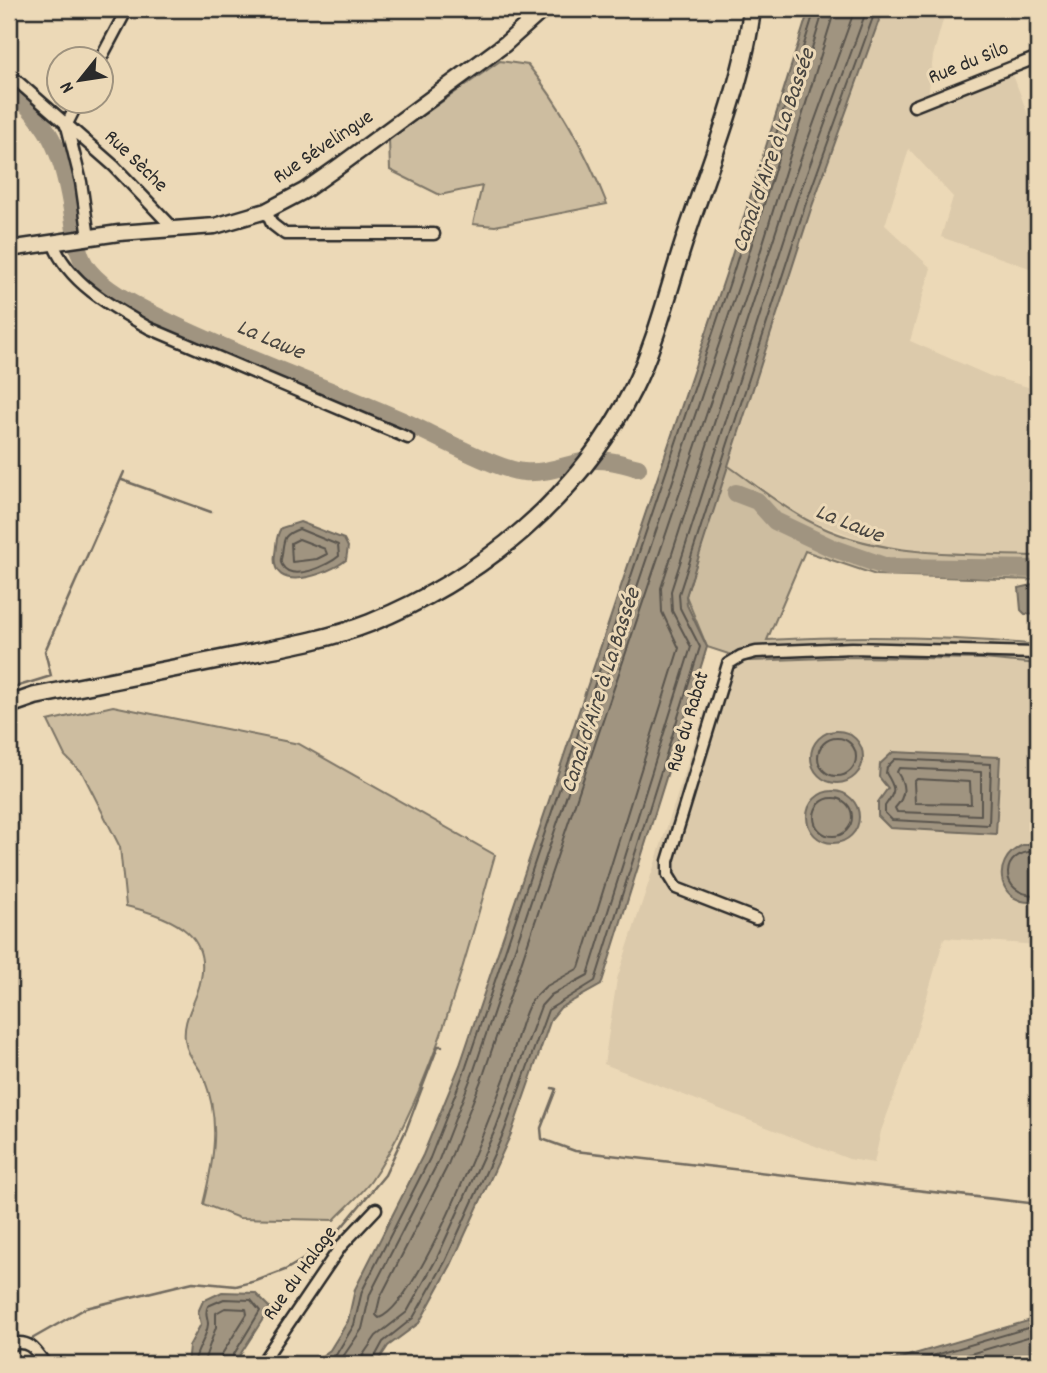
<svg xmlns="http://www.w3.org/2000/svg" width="1047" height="1373" font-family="Dekko,sans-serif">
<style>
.built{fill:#dccaab}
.green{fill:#cdbda0;stroke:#7c7466;stroke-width:2}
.water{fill:#a09480;stroke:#716a5e;stroke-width:2}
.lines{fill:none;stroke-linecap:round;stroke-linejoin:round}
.shore{stroke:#5a554d;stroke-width:2}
.stream{stroke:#716a5e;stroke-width:2.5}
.river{stroke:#a09480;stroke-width:18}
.street-casing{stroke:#2b2b2b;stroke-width:15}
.secondary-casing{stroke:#2b2b2b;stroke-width:19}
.primary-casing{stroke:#2b2b2b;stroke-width:21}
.street{stroke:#ecd9b7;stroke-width:10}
.secondary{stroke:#ecd9b7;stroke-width:14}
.primary{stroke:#ecd9b7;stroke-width:16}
.labels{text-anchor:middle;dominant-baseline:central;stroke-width:6;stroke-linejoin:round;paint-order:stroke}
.street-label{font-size:21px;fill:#2b2b2b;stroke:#ecd9b7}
.water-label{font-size:23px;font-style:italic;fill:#484540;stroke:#ecd9b7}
</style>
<rect width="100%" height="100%" fill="#ecd9b7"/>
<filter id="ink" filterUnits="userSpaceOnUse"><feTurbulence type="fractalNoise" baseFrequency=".0143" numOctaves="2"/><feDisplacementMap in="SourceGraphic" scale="14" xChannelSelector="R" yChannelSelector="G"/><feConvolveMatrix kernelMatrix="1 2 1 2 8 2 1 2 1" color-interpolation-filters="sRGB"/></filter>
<g filter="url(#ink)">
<path class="built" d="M883,9H946L933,56L927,107L1012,72L1038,142V271L941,237L953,197L909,149L885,225L931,268L910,341L990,376L1038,390V556L938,555L887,549L806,519L727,465L811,209Z
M852,657L983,659L1038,664V945L944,938L911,1051L881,1131L874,1163L849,1159L604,1064L617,979L721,662L732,665L770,659Z"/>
<path class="green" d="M500,61L528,65C562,107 587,154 607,204L495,226L473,224L482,186L440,195L390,170L389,139Z
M727,465C753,483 779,505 807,520C880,559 959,553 1038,556V580L876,575L805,551L767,640C858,635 948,636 1038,645V664L983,659L852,657L750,661L707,647L686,596Z
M113,706L299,744L495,855C465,959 432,1092 371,1181C361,1195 346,1207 334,1220L239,1218L203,1204C214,1160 221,1121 204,1078C198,1064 187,1056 185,1040C183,1022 191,1010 197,993C218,935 173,917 126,906L120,847L83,774L65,756L48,721Z"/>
<path class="water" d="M809,9H883L811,209L686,596L687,605L707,647L601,985L560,1008L551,1019L511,1134L451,1265L419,1323L388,1346L376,1364H311L330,1350L348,1321L355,1289L423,1155L460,1065L727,271Z
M300,522L344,539L348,547L346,560C329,574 269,596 275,554C277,543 275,538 281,528Z
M1032,585H1038V615L1025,614L1021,610L1019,588Z
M811 757a26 26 0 1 1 52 0a26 26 0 1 1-52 0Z
M893,752L1000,757L996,834L890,828L878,816V802L888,788L879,777L880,764Z
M807 817a26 26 0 1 1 52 0a26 26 0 1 1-52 0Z
M1023,845H1038V901C1000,909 987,861 1023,845Z
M222,1292L255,1293L270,1308L234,1364H187L189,1346L201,1324L198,1312L203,1301Z
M1038,1318V1364H880Z"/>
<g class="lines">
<path class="shore" d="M835,9L752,279L484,1073L447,1167L380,1298L376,1315L379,1318C419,1304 492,1113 509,1066C516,1045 520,1021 531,1001L545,987L579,968L679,648L662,612L661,588L786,200L855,9
M299,529L338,545L339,556C329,565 292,583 282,565C279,560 282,558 282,554C284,538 283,535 299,529Z
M299,539L325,549L327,554L317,559L292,562L291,543Z
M818 757a19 19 0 1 1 38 0a19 19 0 1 1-38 0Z
M895,759L991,764L989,825L892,820L885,813V806C896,791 896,789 886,773L887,767Z
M899,768L981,772V815L897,812L895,808C906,796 906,785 897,772Z
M917,779L970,782L971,804L915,803L914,782Z
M814 817a19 19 0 1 1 38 0a19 19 0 1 1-38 0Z
M1038,852C999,848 997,897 1038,895
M194,1364C196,1350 207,1338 208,1324C208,1316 204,1314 208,1306L224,1299L251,1300L260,1311L228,1364
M203,1364L216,1327V1313L225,1308L246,1309L247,1314L222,1354L219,1364
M323,1364L336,1355L354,1325L362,1291L430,1158L466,1067L733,273L815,9
M338,1364L362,1329L370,1294L438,1162L474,1070L742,276L824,9
M362,1364L363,1355L376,1336L407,1312L437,1258L496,1128L541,1006L551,995L588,975L691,647L672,611L671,591L796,203L867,9
M371,1364L383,1342L413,1318L445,1262L504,1132L548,1010L595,981L700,647L680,608L679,594L805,206L876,9
M905,1364L1038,1325
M936,1364L1038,1334"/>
<path class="stream" d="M122,480L211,512
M9,689L51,676L45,651L124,472
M552,1088L556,1089L541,1128L542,1139L575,1151L1038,1204
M30,1340L86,1308L193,1282L236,1286L256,1281L285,1270L326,1246L385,1175L406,1130L438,1046H442"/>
<path class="river" d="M9,88C54,127 64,158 73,216C76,235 76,255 89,271C107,293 139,307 164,320C241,358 323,386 403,421C430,433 499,471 524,472C545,474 566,465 586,461C604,458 621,463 638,468
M736,493L757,501L775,521L830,547L887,567L1038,569"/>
<defs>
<path id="street" d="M100,60L127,9
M9,74L114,166L174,229
M914,106L1038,57
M66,126L78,102
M67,126L81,182L89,238
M266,211L272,224L285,234H434
M53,243C68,283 114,308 149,328L408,438
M9,264L11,249
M756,919L676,888L668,875V861L728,664L741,656L756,652L852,648L1038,653
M9,1345C28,1338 35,1349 45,1364
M261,1364L341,1246L376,1209"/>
<path id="secondary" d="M9,249L119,233L215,226L266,211L304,191L338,167L505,44L544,9"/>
<path id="primary" d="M9,705L35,696C101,683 166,670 231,657C277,648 327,640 370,623C483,577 578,498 633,389C656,343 668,291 684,242C708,168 743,86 752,9"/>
</defs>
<use href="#street" class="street-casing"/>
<use href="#secondary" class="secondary-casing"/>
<use href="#primary" class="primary-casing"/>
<use href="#street" class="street"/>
<use href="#secondary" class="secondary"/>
<use href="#primary" class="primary"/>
</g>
</g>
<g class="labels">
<g class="street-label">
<text transform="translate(969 64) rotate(-22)">Rue du Silo</text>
<text transform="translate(324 148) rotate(-34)">Rue Sévelingue</text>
<text transform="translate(135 162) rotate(44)">Rue Sèche</text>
<text transform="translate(689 722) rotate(-73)">Rue du Rabat</text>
<text transform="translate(301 1274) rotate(-54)">Rue du Halage</text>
</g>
<g class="water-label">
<text transform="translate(775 151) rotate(-71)">Canal d'Aire à La Bassée</text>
<text transform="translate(270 341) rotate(23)">La Lawe</text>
<text transform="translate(849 525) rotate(22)">La Lawe</text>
<text transform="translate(602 691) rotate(-72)">Canal d'Aire à La Bassée</text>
</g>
</g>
<rect width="1047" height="1373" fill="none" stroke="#ecd9b7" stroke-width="35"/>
<rect x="18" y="18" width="1012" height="1338" fill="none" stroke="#2b2b2b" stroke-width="2.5" filter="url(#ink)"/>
<g transform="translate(80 80) rotate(240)"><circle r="33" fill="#ecd9b7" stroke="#9f937f" stroke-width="2"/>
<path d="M0-5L12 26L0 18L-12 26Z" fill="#2b2b2b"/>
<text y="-10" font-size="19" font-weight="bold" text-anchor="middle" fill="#2b2b2b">N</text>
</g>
</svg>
